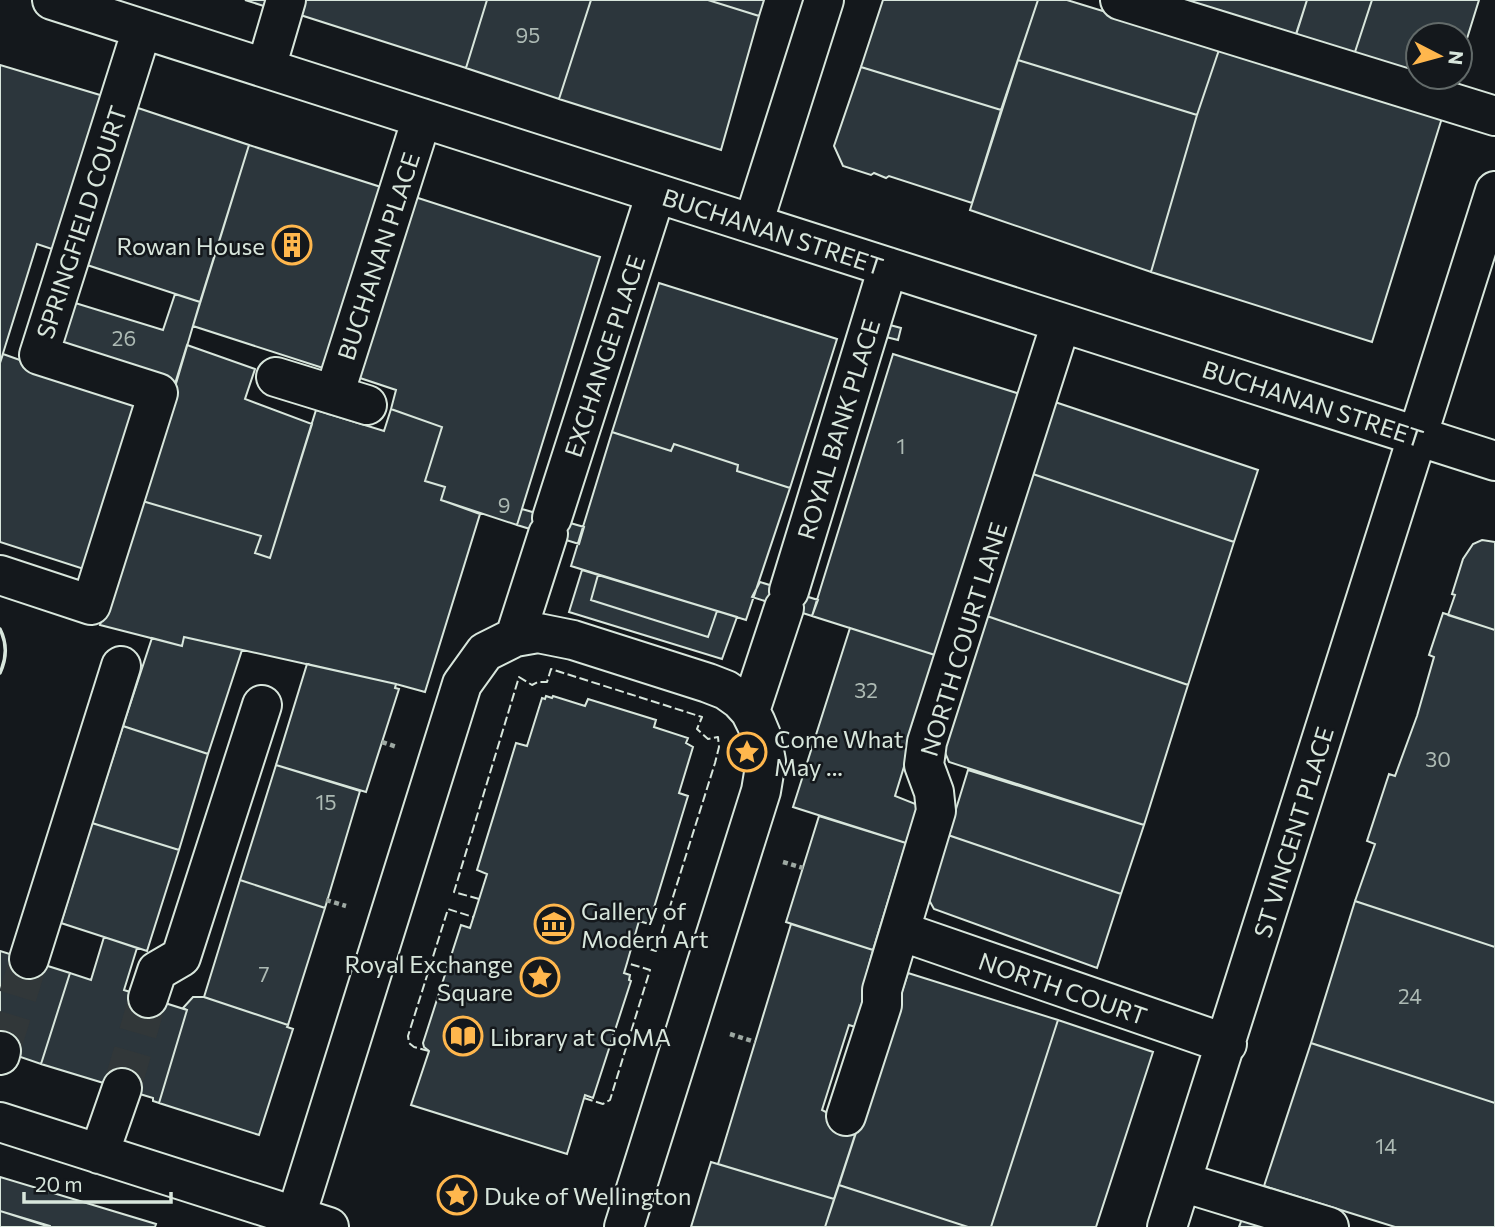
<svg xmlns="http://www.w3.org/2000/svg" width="1495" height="1227" font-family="Commissioner,sans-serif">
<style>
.building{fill:#2c363c;stroke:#d8e6dc;stroke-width:2}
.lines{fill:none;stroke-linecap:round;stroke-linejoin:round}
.minor-tunnel{stroke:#313739;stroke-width:38;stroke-dasharray:38 19;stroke-linecap:butt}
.minor-casing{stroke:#d8e6dc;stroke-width:42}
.path{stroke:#9da8a2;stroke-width:4.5;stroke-dasharray:5 3.5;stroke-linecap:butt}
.minor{stroke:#14181c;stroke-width:38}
.fence{stroke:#d8e6dc;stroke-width:2;stroke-dasharray:9 3.5;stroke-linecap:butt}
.wall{stroke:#d8e6dc;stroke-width:3.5}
.labels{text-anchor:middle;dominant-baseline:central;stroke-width:5;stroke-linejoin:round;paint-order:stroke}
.number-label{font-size:21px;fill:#adbab4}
.street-label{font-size:24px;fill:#d8e6dc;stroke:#14181c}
.poi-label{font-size:24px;fill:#d8e6dc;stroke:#14181c;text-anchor:start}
</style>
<rect width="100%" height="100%" fill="#14181c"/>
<path class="building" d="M245,0H276L273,9Z
M295,0H487L466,68L291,12Z
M487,0H591L559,99L466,68Z
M591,0H708L759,16L721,150L559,99Z
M708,0H764L759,16Z
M883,0H1038L1001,110L861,67Z
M1038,0H1067L1220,47L1197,115L1018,60Z
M1184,0H1307L1296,35Z
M1307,0H1372L1354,55L1295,37Z
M1372,0H1479L1460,61V35H1418V76L1354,55Z
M1220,47L1442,118L1372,342L1151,272L1197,115Z
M1018,60L1197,115L1151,272L970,210Z
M0,65L110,98L58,251L37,244L0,363Z
M861,67L1001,110L972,203L889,176L886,178L874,173L871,175L843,166L834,146Z
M1422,77H1455L1452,87Z
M132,106L249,145L200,302L84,264Z
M249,145L384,188L326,369L193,326Z
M415,197L600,257L517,525L441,500L445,487L425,481L442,427L391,409L396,390L357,377Z
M659,283L837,339L790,488L737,471L738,465L674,444L671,451L612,432Z
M175,294L200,302L175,387L55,349L72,302L163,330Z
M890,325L901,328L898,340L886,337Z
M187,345L255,369L245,399L312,424L270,558L255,553L261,536L139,500Z
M3,354L130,399L137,408L90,571L0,542V363Z
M893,354L1023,395L938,656L812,616Z
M1049,400L1258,470L1234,542L1027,472Z
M391,409L442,427L425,481L445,487L441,500L480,514L425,692L396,684L184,637L182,646L100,625L139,500L261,536L255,553L270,558L316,410L384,431Z
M612,432L671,451L674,444L738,465L737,471L790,488L746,620L571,566Z
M1027,472L1234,542L1188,685L984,615Z
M522,509L584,527L579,544L517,525Z
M1482,540L1495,542V630L1448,615L1455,595L1452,594L1463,559L1473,544Z
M582,570L737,617L722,659L569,612Z
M598,575L717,611L708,637L591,600Z
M760,582L818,600L812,616L752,597Z
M1443,613L1495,630V947L1355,901L1375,844L1367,841L1389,774L1395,776L1417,716L1434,657L1429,655Z
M984,615L1188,685L1144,825L949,762L943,748Z
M850,628L938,656L895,796L918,805L906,843L793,807Z
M184,637L242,650L208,754L123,726L152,638L182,646Z
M307,664L396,684L395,688L399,689L366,792L276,765Z
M546,696L552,698L553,696L585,706L588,699L656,720L654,727L688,738L686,743L693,747L679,793L688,796L649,924L639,921L627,963L624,973L630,975L629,980L631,981L593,1098L585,1095L567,1154L411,1105L429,1051L424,1047L423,1043L461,925L470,928L487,874L477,870L516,743L527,746L542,698L545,699Z
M123,726L208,754L179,850L92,823Z
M276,765L360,791L325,908L240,880Z
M968,770L1144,825L1121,894L948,835Z
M819,816L906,843L873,950L786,922Z
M92,823L179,850L147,951L61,923Z
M948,835L1121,894L1097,968L934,909L929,900Z
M240,880L325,908L288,1025L204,997Z
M1355,901L1495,947V1103L1311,1043Z
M791,924L873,950L864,984H867L865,1030L849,1025L822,1110L837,1118L835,1129L855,1135L834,1199L718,1164Z
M104,937L137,948L124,990L187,1010L159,1103L153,1101V1098L41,1064L70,973L91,980Z
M0,951L70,973L41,1064L0,1050Z
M908,973L1058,1020L991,1227H968L839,1185Z
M193,997H204L288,1025L287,1027L293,1029L259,1135L159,1103L187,1010L183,1008Z
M1058,1020L1153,1052L1096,1227H991Z
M1311,1043L1495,1103V1227H1395L1264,1186Z
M711,1162L834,1199L825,1227H691Z
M0,1177L156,1224L155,1227H50L0,1211Z
M839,1185L968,1227H825Z
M0,1211L50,1226V1227H0Z
M1242,1219L1267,1227H1239Z"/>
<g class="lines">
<path class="minor-tunnel" d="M1,1051L29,959
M122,1088L148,998"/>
<defs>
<path id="minor" d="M52,0L1495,461
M1120,0L1495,116
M266,68L286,0
M753,224L824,0
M276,377L367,405
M334,395L422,118
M552,518L656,193
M0,575L91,605L158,393L39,355L142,29
M789,591L888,267
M515,637L548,534
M750,711L784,608
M900,931L1227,1044
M29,959L121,666
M148,998L157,971L181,957L262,705
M0,1055L1,1051
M846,1116L882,1005V990L936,811L934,792L924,765L927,742L1061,323
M0,1122L329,1227
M99,1154L122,1088
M1182,1182L1329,1227
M296,1216L462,684L485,652L515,637L538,633L573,640L708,683L726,690L740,700L750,711L756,723L761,735L766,761L761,791L624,1227
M1167,1227L1495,191"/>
</defs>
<use href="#minor" class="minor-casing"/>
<path class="path" d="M382,742L397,747
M783,862L803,868
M326,900L346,906
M730,1034L755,1042"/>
<use href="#minor" class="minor"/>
<path class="fence" d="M479,899L454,892L519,677L532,685L538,682H547L551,669L702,717L697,729L708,739L718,737L719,747L715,763L656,951L633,944
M429,1051L414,1047L409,1043L408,1036L448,909L473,917
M584,1098L603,1104L610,1100L650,970L627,963"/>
<path class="wall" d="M0,629C7,643 7,658 0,673"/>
</g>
<defs>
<symbol id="building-ring" viewBox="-11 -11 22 22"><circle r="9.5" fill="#14181c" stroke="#ffb74d" stroke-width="1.5"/><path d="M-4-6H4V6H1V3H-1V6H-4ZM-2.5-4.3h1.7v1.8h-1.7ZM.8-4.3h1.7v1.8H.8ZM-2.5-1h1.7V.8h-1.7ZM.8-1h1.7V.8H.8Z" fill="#ffb74d"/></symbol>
<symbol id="sight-ring" viewBox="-11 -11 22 22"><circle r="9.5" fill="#14181c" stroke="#ffb74d" stroke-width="1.5"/><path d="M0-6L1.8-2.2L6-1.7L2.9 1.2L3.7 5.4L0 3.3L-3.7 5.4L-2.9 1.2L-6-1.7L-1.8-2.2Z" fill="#ffb74d"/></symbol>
<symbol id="museum-ring" viewBox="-11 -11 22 22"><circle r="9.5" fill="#14181c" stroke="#ffb74d" stroke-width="1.5"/><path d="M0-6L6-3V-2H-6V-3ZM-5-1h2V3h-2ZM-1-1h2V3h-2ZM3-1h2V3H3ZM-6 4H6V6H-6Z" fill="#ffb74d"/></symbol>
<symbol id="library-ring" viewBox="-11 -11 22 22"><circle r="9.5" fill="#14181c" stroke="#ffb74d" stroke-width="1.5"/><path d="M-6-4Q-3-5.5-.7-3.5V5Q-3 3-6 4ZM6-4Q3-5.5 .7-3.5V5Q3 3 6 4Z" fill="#ffb74d"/></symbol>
</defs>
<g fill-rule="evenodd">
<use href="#building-ring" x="270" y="223" width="44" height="44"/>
<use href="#sight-ring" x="725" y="730" width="44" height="44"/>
<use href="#museum-ring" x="532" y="902" width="44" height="44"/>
<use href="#sight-ring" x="518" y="955" width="44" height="44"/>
<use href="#library-ring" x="441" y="1014" width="44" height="44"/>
<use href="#sight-ring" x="435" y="1173" width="44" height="44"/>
</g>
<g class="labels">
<g class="number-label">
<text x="528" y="34">95</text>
<text x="124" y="337">26</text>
<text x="901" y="445">1</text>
<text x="504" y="504">9</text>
<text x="866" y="689">32</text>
<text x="1438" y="758">30</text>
<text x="326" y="801">15</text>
<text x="264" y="973">7</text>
<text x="1410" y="995">24</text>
<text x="1386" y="1145">14</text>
</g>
<g class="street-label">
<text transform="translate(81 222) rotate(-72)">SPRINGFIELD COURT</text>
<text transform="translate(773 231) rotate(18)">BUCHANAN STREET</text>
<text transform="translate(378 256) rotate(-72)">BUCHANAN PLACE</text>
<text transform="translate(604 356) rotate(-72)">EXCHANGE PLACE</text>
<text transform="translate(1313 403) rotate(18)">BUCHANAN STREET</text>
<text transform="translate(838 429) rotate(-73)">ROYAL BANK PLACE</text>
<text transform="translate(963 639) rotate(-73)">NORTH COURT LANE</text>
<text transform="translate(1293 832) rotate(-73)">ST VINCENT PLACE</text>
<text transform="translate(1063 988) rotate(19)">NORTH COURT</text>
</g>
<g class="poi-label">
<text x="265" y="245" text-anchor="end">Rowan House</text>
<text x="774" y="738">Come What<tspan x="774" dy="28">May ...</tspan></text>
<text x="581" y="910">Gallery of<tspan x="581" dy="28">Modern Art</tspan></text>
<text x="513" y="963" text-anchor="end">Royal Exchange<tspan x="513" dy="28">Square</tspan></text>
<text x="490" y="1036">Library at GoMA</text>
<text x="484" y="1195">Duke of Wellington</text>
</g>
</g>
<g transform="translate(1439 56) rotate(96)"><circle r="33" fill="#14181c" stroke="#626a69" stroke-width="2"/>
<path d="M0-5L12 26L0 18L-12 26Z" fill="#ffb74d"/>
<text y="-10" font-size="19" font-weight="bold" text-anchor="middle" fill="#d8e6dc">N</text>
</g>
<path d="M24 1192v10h147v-10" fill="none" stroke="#d8e6dc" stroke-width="3.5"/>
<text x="35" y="1192" font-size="21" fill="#d8e6dc" stroke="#14181c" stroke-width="5" paint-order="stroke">20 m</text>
</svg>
